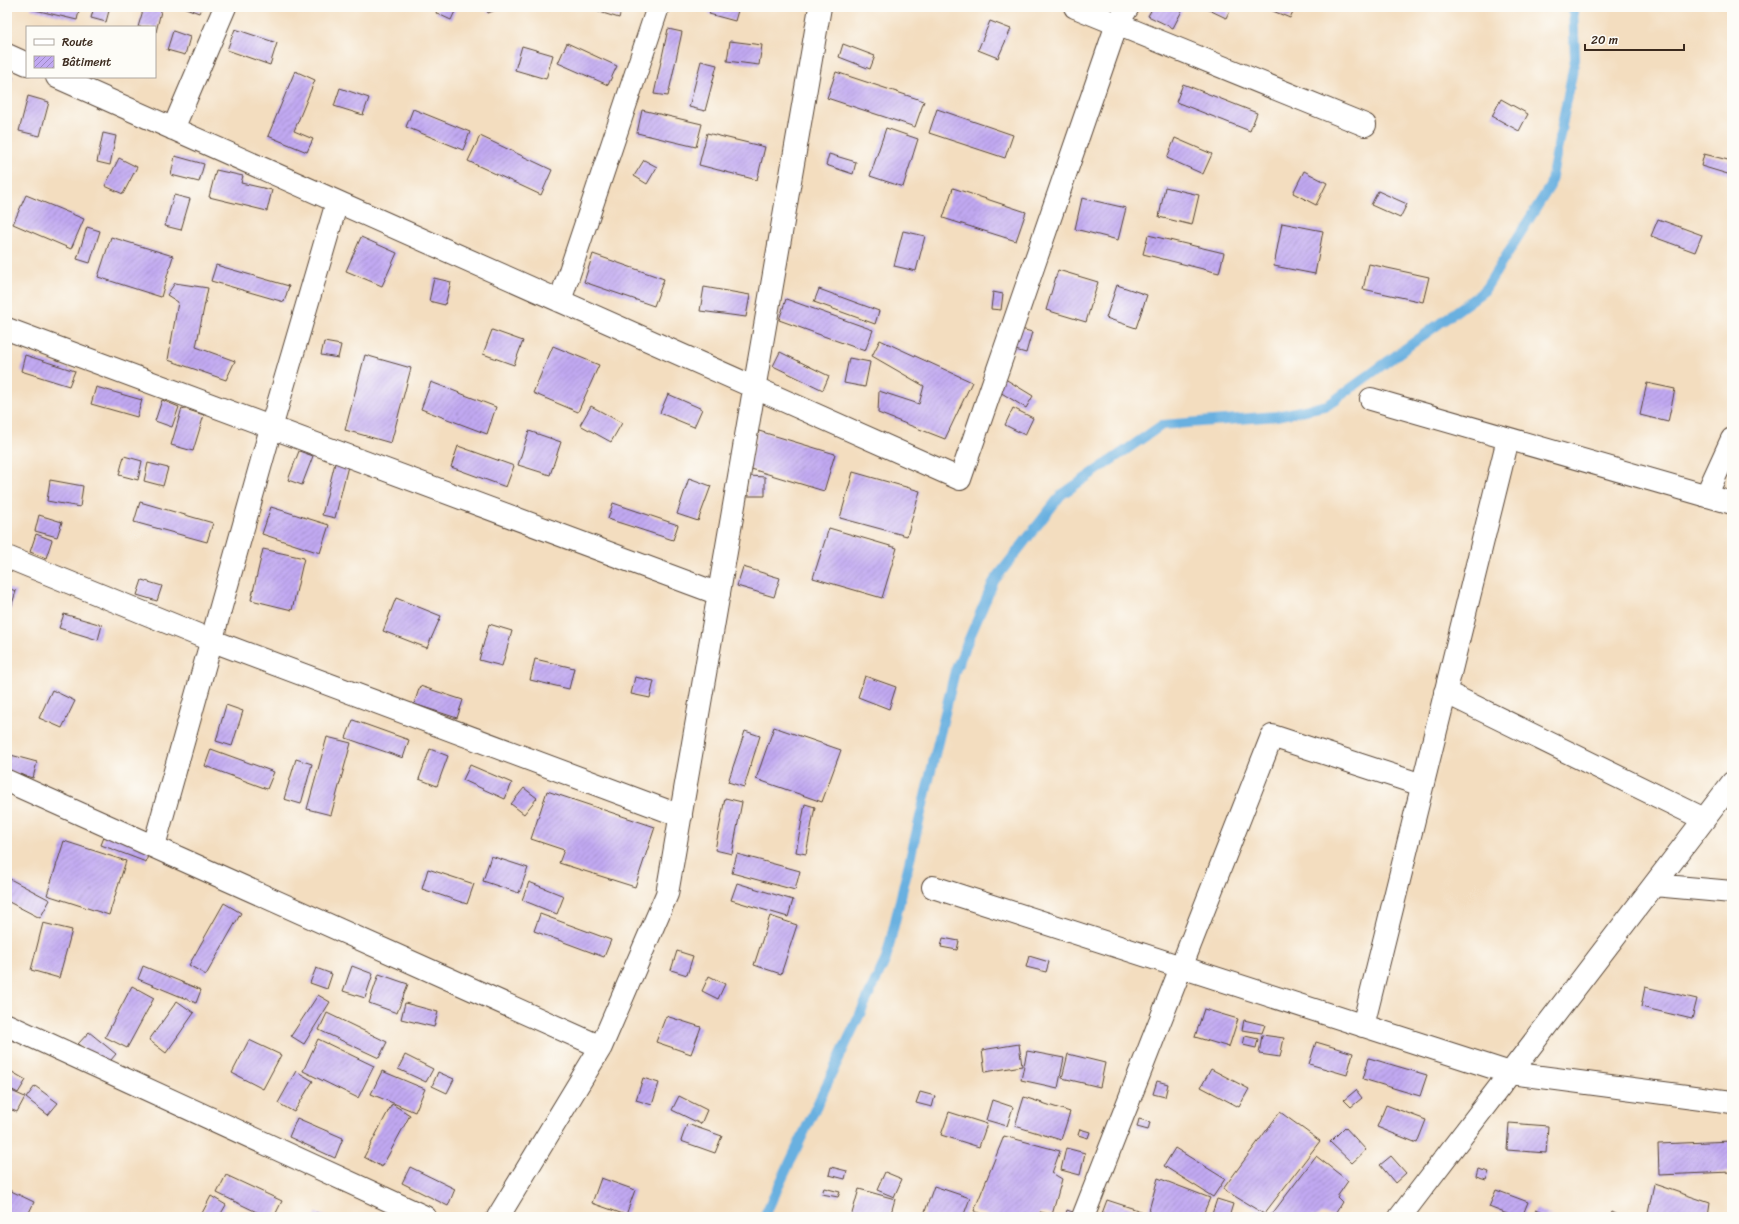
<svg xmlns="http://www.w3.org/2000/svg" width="1739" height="1224" font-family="Sriracha,sans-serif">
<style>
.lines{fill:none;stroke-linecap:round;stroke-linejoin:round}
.stream{stroke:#69b0e0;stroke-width:10}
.building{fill:url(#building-hatch)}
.minor-casing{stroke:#574536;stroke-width:24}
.minor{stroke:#fff;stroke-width:22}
</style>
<defs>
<pattern id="building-hatch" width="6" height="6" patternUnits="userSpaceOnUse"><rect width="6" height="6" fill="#c1a9f2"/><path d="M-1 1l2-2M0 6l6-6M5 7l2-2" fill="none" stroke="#9e8ac3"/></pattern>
</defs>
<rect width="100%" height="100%" fill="#fdfcf7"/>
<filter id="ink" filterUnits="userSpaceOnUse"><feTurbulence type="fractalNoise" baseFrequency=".025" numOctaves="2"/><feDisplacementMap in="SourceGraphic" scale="8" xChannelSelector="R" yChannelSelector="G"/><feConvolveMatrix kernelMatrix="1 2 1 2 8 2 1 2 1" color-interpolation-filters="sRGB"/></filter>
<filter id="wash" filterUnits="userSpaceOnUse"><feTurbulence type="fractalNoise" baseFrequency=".012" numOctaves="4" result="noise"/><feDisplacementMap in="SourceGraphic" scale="16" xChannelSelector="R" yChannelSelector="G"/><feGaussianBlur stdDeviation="0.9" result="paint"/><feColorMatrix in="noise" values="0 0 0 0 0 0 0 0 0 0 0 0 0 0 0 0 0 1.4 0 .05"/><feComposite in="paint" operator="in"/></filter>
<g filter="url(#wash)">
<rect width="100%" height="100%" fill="#f3ddbf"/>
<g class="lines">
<path class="stream" d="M764,1217L886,959L955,671L994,581L1061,495L1162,425L1277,416L1328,405L1484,291L1550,186L1575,59L1573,7"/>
</g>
<g id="blocks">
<path class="building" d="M31,7H80L77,20L31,9Z
M94,7H110L106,22L91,18Z
M144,7H162L156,32L155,27H138Z
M183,7H202L199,13Z
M438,7H457L451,20L436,13Z
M486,7H503L488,13Z
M583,7H622L619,18Z
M711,7H739L735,21L709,14Z
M1153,7H1184L1173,28L1148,16Z
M1203,7H1231L1226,18Z
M1263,7H1295L1290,18Z
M990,21L1011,29L998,58L978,50Z
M235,29L277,43L270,65L227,50Z
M668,29L682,32L668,96L654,94Z
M173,31L190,37L185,55L167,50Z
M730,41L762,45L759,65L727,61Z
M567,43L617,66L608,85L558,63Z
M843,44L875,56L870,69L839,57Z
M522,46L553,55L546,79L515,70Z
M701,61L717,65L705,111L689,107Z
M295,71L315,80L294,131L313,139L307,152L268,136Z
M836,72L924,101L915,127L827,98Z
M7,74L13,77L7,92Z
M1183,84L1257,113L1250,131L1176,102Z
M340,88L369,98L363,115L334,106Z
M28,96L49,102L40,136L19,131Z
M1501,99L1528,114L1519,131L1492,116Z
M413,109L470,132L463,150L406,127Z
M937,109L1013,135L1005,158L929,133Z
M642,110L702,124L696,147L637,133Z
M886,128L918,139L903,187L870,176Z
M103,133L116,136L110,165L97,162Z
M707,133L765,147L757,180L699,165Z
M480,136L552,170L541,195L468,161Z
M1175,138L1212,154L1203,174L1167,158Z
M829,154L856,162L853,174L826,165Z
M1704,154L1732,161L1731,175L1701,166Z
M175,156L204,164L199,182L171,175Z
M119,158L137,167L123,194L105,186Z
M644,160L657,167L647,184L634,176Z
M216,170L243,176L241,183L272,190L267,211L209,197Z
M1304,171L1327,183L1316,205L1293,193Z
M1165,187L1199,195L1192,225L1159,217Z
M953,188L1026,212L1016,241L943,218Z
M1378,191L1407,204L1400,218L1371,205Z
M26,195L84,219L71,249L13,224Z
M174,195L190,199L181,230L165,226Z
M1082,198L1126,208L1118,240L1075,229Z
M1658,219L1702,235L1695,252L1651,236Z
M1282,223L1323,231L1315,274L1274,266Z
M87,227L100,231L90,263L77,259Z
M903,231L925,236L916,271L894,266Z
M1148,235L1224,253L1219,273L1143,254Z
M111,237L173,256L161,297L98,277Z
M361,237L397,253L382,286L346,271Z
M593,254L664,279L654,306L584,282Z
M1369,264L1429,277L1423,302L1363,289Z
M216,265L289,286L284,302L211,281Z
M1058,270L1098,282L1086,322L1046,310Z
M434,278L451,282L445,305L429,301Z
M175,283L208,288L196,347L235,361L226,380L168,360L178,302L167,295Z
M1117,285L1147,295L1136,328L1106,318Z
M704,287L750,295L746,317L700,311Z
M819,289L879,311L875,324L814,302Z
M993,292L1003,294L1001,310L991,309Z
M786,299L873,330L865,351L779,320Z
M1014,327L1032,332L1026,353L1008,348Z
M492,330L523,341L514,365L483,354Z
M880,340L972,382L945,439L878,413L879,391L919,404L924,386L872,356Z
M324,342L341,345L338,358L321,355Z
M553,346L599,365L578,412L533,393Z
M780,352L829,376L823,390L773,366Z
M25,355L75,371L69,386L21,371Z
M365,355L411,368L391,443L345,430Z
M849,358L870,362L865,387L844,383Z
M1002,377L1033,396L1026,408L995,389Z
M431,382L496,407L487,434L421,409Z
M1647,383L1675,389L1668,422L1640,415Z
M96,387L142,400L137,417L91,404Z
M668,394L702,409L694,427L660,413Z
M162,400L179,407L172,427L155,421Z
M591,406L622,423L611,442L580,425Z
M182,408L204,415L193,451L171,445Z
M1013,408L1033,418L1025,435L1005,425Z
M529,431L561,442L550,475L518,465Z
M759,431L835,454L824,491L748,468Z
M458,446L514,466L506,487L451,467Z
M299,451L313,456L302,485L288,480Z
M124,456L142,461L138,480L119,475Z
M148,463L168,468L163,486L144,481Z
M335,463L348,466L335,518L322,515Z
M853,472L920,491L907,536L840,518Z
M749,476L765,477V496H748Z
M689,478L711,486L698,521L677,514Z
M50,480L83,486L80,507L47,501Z
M140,502L213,523L207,542L134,522Z
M613,503L678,525L673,540L608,519Z
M271,507L329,525L320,553L262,534Z
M39,515L62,522L57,537L35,531Z
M829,528L897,548L882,598L813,578Z
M36,534L52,540L46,558L30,552Z
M263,549L304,558L292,610L251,600Z
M743,567L780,578L774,597L737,586Z
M142,580L162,586L157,601L137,595Z
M7,588L16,591L7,621Z
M396,598L441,616L427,648L383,631Z
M64,614L102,625L98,640L59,628Z
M489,624L512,631L502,666L479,660Z
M535,659L574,668L569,689L530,680Z
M865,676L896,687L889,709L858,697Z
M635,677L654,681L650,698L631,694Z
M420,686L463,700L457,718L414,704Z
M52,690L75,701L62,728L39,718Z
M226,705L243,711L232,746L216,741Z
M353,720L409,740L403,758L346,738Z
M774,727L841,750L822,802L756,779Z
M745,731L760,736L744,787L728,782Z
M327,737L351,743L331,815L307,809Z
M211,749L274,772L267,789L205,766Z
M430,749L448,756L437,786L419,779Z
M7,754L37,762L33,778L7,771Z
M296,759L312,764L301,804L284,799Z
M470,765L512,783L505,799L463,780Z
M524,788L537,798L524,814L511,804Z
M547,791L655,827L635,887L559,863L564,850L531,839Z
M725,798L742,802L732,854L715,850Z
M805,804L815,807L806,854L796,852Z
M106,832L150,848L146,862L101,845Z
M64,841L126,861L109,915L47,895Z
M737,854L800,871L795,890L732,873Z
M491,856L528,868L519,893L483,881Z
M428,869L474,884L467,904L422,889Z
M10,879L50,900L40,918L7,901V886Z
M529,882L564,896L557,914L522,900Z
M737,883L793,900L788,917L731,900Z
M224,903L241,913L206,975L189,965Z
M540,914L611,940L604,957L534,931Z
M770,916L797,925L781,974L754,965Z
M43,923L72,930L59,978L31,970Z
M943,938L959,941L957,950L941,947Z
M677,951L693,956L687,975L671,970Z
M1029,956L1049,962L1046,972L1026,967Z
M143,966L201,990L196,1003L138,979Z
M352,966L373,974L365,998L343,991Z
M316,968L332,974L327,989L310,983Z
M379,974L408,984L397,1013L369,1003Z
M709,976L725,984L718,999L702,991Z
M132,986L154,998L127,1048L105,1037Z
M1645,987L1697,999L1692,1019L1641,1007Z
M318,995L330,1002L304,1044L291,1036Z
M177,1001L194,1013L166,1053L149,1040Z
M405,1003L438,1012L434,1027L401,1019Z
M1204,1009L1238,1019L1229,1047L1195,1037Z
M327,1013L387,1042L379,1058L319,1030Z
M666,1016L701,1027L691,1054L656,1042Z
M1244,1020L1265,1025L1262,1033L1242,1030Z
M89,1032L116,1054L105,1067L78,1044Z
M1262,1035L1284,1038L1280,1057L1259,1054Z
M1245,1036L1258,1039L1256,1048L1243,1045Z
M318,1039L374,1066L358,1098L303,1071Z
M249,1040L281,1055L263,1089L232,1073Z
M1316,1042L1353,1053L1347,1075L1309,1064Z
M1019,1044L1022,1066L985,1072L982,1050Z
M1027,1051L1064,1058L1058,1088L1021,1080Z
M1068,1054L1105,1063L1100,1087L1062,1078Z
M405,1055L433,1069L426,1082L398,1069Z
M1369,1058L1427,1075L1420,1096L1363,1079Z
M7,1069L26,1080L18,1093L7,1087Z
M1211,1069L1249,1089L1239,1107L1201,1087Z
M296,1071L313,1081L294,1112L278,1103Z
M382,1071L425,1089L415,1112L371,1094Z
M438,1072L454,1079L447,1093L432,1086Z
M643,1078L659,1083L652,1105L636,1100Z
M1157,1081L1168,1084L1165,1097L1153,1094Z
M35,1086L58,1103L48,1115L26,1098Z
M7,1089L25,1097L17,1112L7,1108Z
M1356,1090L1362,1098L1351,1107L1344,1100Z
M920,1092L935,1096L932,1107L916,1103Z
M679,1096L707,1110L701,1124L672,1110Z
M1024,1097L1070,1112L1061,1140L1015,1126Z
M992,1100L1013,1107L1007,1126L986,1120Z
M392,1104L410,1115L382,1167L364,1157Z
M1386,1105L1426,1120L1417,1143L1377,1127Z
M949,1112L987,1124L979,1147L941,1135Z
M1280,1112L1320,1141L1264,1214L1223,1189Z
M297,1118L343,1138L335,1158L289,1137Z
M1139,1119L1150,1122L1148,1130L1137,1127Z
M1509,1123L1548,1126L1546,1153L1507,1150Z
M687,1124L722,1136L715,1153L681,1141Z
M1345,1127L1366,1150L1352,1163L1330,1142Z
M1080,1129L1090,1132L1088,1138L1078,1135Z
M1004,1136L1060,1151L1052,1173L1062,1179L1052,1215L1040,1212L1038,1217H991L974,1211Z
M1732,1141V1172L1659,1175L1658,1144Z
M1066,1148L1085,1153L1080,1175L1061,1170Z
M1175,1148L1225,1179L1213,1197L1164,1166Z
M1316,1156L1348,1181L1337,1197L1342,1202L1334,1215L1321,1214L1319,1217H1276L1272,1214Z
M1391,1156L1406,1173L1395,1183L1380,1165Z
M410,1167L455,1189L448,1206L402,1183Z
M831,1167L847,1171L845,1179L829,1175Z
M1478,1169L1489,1172L1486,1180L1476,1177Z
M885,1172L902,1179L894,1197L877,1190Z
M226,1175L282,1201L274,1217H267L217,1193Z
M601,1178L635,1190L626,1215L592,1203Z
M1158,1178L1210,1198L1202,1217H1147Z
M1654,1184L1710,1203L1708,1217H1647Z
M934,1186L970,1198L963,1217H923Z
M824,1188L840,1192L838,1197L822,1194Z
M7,1189L34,1202L27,1217H14L7,1214Z
M859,1189L895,1199L890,1217H851Z
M1496,1190L1528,1202L1522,1217H1515L1489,1207Z
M211,1196L226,1205L219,1217H200Z
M1217,1199L1233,1204L1229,1217H1211Z
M1107,1200L1144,1212L1142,1217L1101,1216Z
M1536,1209L1555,1217H1532Z
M1067,1210L1086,1217H1065Z
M1612,1212L1622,1217H1610Z
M316,1213L328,1217H315Z"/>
</g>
</g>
<g filter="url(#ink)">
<use href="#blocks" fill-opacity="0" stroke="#574536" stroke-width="1"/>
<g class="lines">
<defs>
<path id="minor" d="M1075,7L1365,125
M7,55L27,64
M57,77L960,479L1117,24L1128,7
M173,129L225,7
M560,301L658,7
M7,329L719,594
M1371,399L1732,503
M1706,496L1732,439
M7,557L213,641L681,816
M1445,692L1704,819
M7,781L601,1047
M154,846L271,428L337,202
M1654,885L1732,892
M933,887L1510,1073L1732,1102
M7,1025L425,1217
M1363,1026L1508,439
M498,1217L601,1047L667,894L820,7
M1083,1217L1272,736L1422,785
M1400,1217L1732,783"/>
</defs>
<use href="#minor" class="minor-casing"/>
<use href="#minor" class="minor"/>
</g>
</g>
<rect width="1739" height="1224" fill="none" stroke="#fdfcf7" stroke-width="24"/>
<rect x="26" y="26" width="130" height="52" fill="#fdfcf7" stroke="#afa8a0"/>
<rect x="34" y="39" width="20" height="6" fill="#ffffff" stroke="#afa8a0"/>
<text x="62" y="46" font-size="12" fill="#3b2a1e">Route</text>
<rect x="34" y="56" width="20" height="12" fill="url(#building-hatch)" stroke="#afa8a0"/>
<text x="62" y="66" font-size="12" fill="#3b2a1e">Bâtiment</text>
<path d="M1585 44v6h99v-6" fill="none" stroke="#3b2a1e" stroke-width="2"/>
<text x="1591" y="44" font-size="12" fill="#3b2a1e" stroke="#fdfcf7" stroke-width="3" paint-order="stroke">20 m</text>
</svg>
